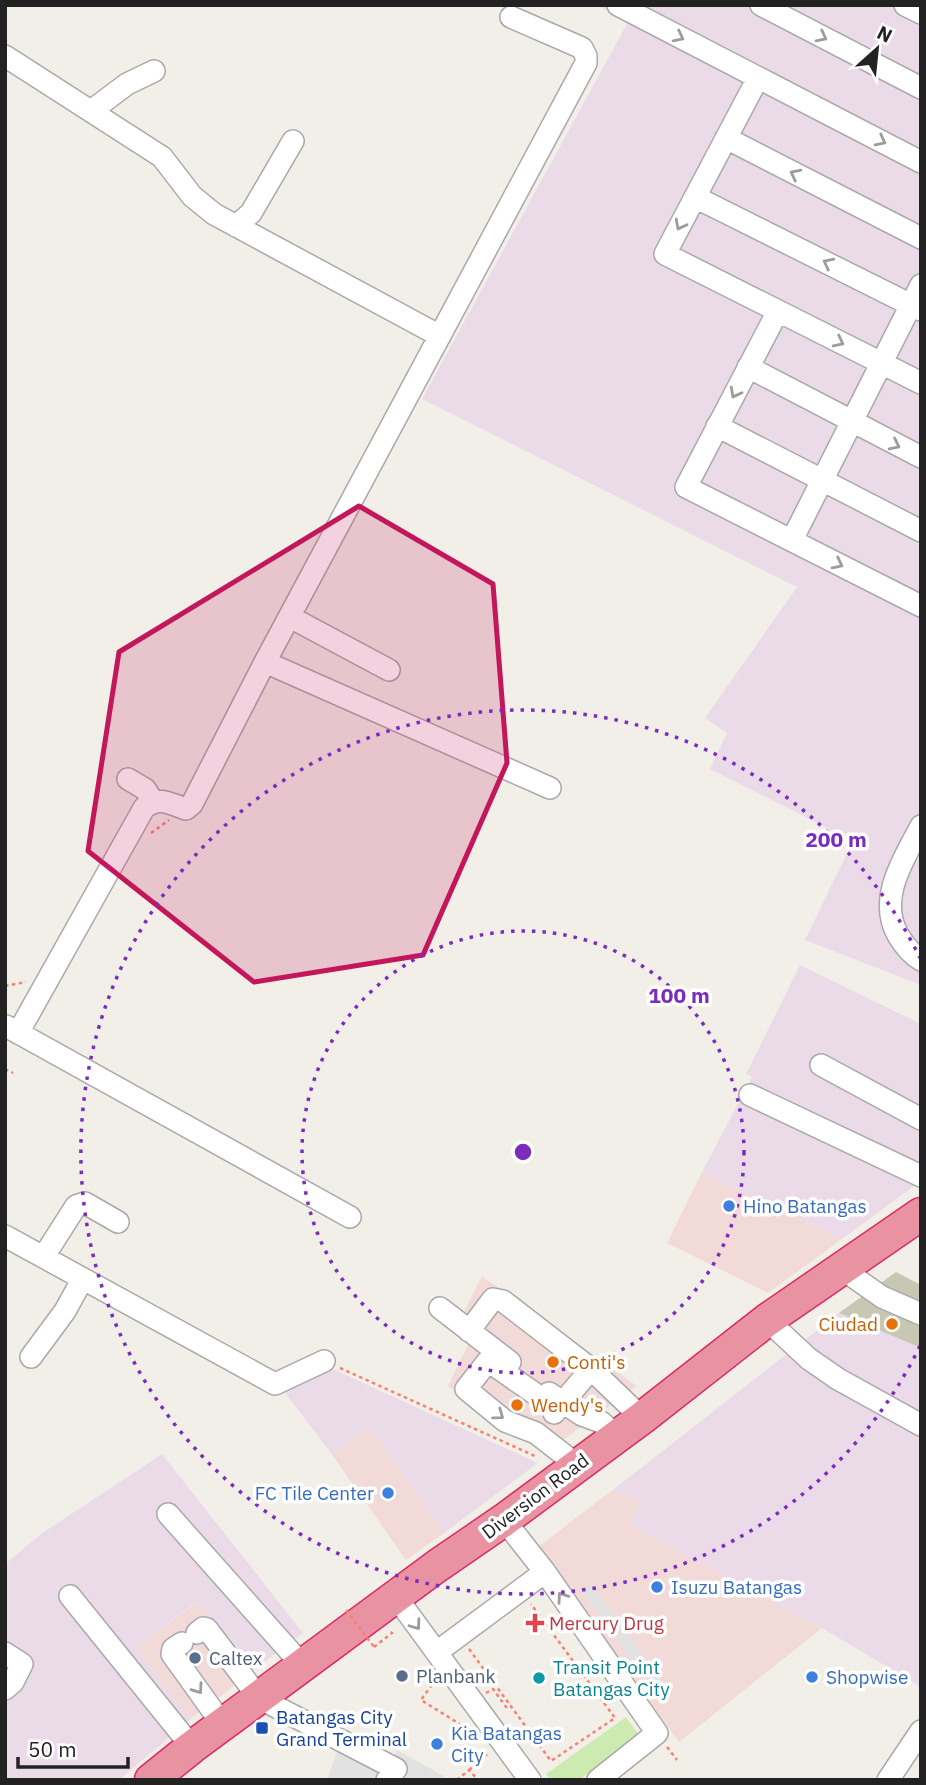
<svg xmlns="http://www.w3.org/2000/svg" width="926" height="1785" font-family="'IBM Plex Sans',sans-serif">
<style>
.commercial{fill:#f2dad9}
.industrial{fill:#ebdbe8}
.construction{fill:#c7c7b4}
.grass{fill:#cdebb0}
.parking{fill:#e2e2e2}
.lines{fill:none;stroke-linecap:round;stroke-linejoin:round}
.minor-casing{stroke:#a9a9a9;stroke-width:24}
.highway-casing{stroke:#dc2a67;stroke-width:35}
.path{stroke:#fa8072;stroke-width:2.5;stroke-dasharray:3.5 3.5;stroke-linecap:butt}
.minor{stroke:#fff;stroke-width:21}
.highway{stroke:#e892a2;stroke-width:32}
.path-bridge{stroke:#fa8072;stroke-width:2.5;stroke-dasharray:3.5 3.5;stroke-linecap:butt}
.oneway{stroke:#9c9c9c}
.marked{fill:#c2185b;fill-opacity:0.2;stroke:#c2185b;stroke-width:5;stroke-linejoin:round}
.ring{fill:none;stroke:#7b2cbf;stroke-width:3.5;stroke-dasharray:3.5 7}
.shop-dot{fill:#3f7fe0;stroke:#fff;stroke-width:2.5}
.food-dot{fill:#e8710a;stroke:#fff;stroke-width:2.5}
.health-dot{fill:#e0444e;stroke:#fff;stroke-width:2.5}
.service-dot{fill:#5c6f8a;stroke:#fff;stroke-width:2.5}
.culture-dot{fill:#0f9aa8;stroke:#fff;stroke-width:2.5}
.transit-dot{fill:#1a4fb4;stroke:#fff;stroke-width:2.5}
.labels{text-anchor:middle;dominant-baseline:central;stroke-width:7;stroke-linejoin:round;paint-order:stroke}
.shop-label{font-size:19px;fill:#366cbe;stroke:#fff;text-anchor:start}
.food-label{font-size:19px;fill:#c56008;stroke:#fff;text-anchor:start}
.street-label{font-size:19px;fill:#222;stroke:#fff}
.health-label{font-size:19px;fill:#be3a42;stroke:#fff;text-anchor:start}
.service-label{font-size:19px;fill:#4e5e75;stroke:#fff;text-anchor:start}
.culture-label{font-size:19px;fill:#0d838f;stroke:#fff;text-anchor:start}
.transit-label{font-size:19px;fill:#164399;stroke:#fff;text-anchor:start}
.centre{fill:#7b2cbf;stroke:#fff;stroke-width:3.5}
.ring-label{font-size:21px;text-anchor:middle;font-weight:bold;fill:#7b2cbf;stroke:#fff;stroke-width:7;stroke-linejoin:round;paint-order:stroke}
</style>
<rect width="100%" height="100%" fill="#f2efe9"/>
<path class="commercial" d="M702,1172L842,1239L768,1293L667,1243Z
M482,1276L637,1386L552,1448L501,1426L448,1386L471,1338L456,1327Z
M370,1427L444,1533L406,1560L331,1453Z
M614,1489L641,1501L629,1524L822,1628L679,1742L538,1547Z
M199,1601L254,1670L191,1719L135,1647Z"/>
<path class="industrial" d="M597,5H921V985L805,940L853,841L710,769L727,733L705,718L797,587L422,399L628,22Z
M800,965L921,1024V1181L842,1239L702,1172L752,1077L746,1074Z
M839,1313L921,1348V1687L822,1628L629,1524L641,1501L614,1489Z
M324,1365L538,1463L444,1533L370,1427L331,1453L280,1386Z
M162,1454L303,1633L254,1670L198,1601L135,1647L191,1719L119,1780H5V1564L41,1534Z"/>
<path class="construction" d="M896,1272L921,1285V1348L839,1313Z"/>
<path class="grass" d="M626,1717L639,1735L579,1780H550L546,1774Z"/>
<path class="parking" d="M592,1585L670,1692L660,1699L582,1592Z
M340,1744L392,1760L397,1750L444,1776L440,1780H327Z"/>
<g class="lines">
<defs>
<path id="minor" d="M618,5L921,162
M761,5L921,88
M905,5L921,13
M5,56L162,157L192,196L214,214L440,336
M758,78L665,254L921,383
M91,111L127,84L154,71
M726,138L921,238
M695,197L921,310
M236,226L251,213L293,141
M778,311L686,487L921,606
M748,367L921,457
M717,426L921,531
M792,540L921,285
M290,617L389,670
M265,662L550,788
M128,779L145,789L153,801
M921,826C904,859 877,898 898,935C904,945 911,954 921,960
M6,1026L350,1217
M18,1033L144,808C160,796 168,803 186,809L192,804L265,662L586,63V56L582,48L511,17
M821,1065L921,1119
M750,1095L921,1176
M5,1236L275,1384L324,1361
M44,1256L76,1206L85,1203L118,1222
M842,1269L882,1297L921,1314
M440,1308L510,1362
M767,1320L809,1359L838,1379L921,1425
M469,1331L493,1299L503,1301L591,1369L642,1418
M31,1357L65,1311L82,1280
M549,1393L582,1415L601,1422L616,1435
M557,1409L488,1361L466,1389L505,1421L536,1433L577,1465
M554,1413L591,1369
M168,1514L303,1666
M504,1520L545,1572L657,1733L598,1780
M70,1596L192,1747
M396,1597L530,1780
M197,1633L203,1628L207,1629L259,1698L396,1769L387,1780
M182,1643L173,1649L172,1654L223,1725
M437,1652L545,1572
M5,1653L22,1664L13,1682L5,1689
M888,1780L921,1731"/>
<path id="highway" d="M151,1780L192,1747L437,1566L504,1520L642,1418L767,1320L921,1214"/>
</defs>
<use href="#minor" class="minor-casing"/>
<use href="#highway" class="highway-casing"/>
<path class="path" d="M151,833L169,820
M5,986L26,982
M5,1069L13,1073
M340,1368L535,1456
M374,1647L392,1633L388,1631
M469,1649L551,1761L615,1718L531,1604
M436,1679L421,1700L471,1731
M486,1693L493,1689L506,1707L510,1704
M667,1747L677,1760
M469,1770L487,1754
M457,1780L469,1770L478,1780"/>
<use href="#minor" class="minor"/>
<use href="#highway" class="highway"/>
<path class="path-bridge" d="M346,1610L374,1647"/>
</g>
<defs><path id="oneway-chevron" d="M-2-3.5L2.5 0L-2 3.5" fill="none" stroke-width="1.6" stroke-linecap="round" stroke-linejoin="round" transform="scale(1.75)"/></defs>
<g class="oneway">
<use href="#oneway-chevron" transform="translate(679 37) rotate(27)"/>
<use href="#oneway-chevron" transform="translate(822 37) rotate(27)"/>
<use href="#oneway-chevron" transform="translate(881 141) rotate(27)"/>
<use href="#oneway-chevron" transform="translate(795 174) rotate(-153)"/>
<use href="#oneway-chevron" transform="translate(680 225) rotate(118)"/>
<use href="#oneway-chevron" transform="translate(828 263) rotate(-153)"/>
<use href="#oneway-chevron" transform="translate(839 342) rotate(27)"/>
<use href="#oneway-chevron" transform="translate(735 393) rotate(118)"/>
<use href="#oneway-chevron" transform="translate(895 445) rotate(26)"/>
<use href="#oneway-chevron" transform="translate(838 564) rotate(27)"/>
<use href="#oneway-chevron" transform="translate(499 1415) rotate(36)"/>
<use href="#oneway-chevron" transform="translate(562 1597) rotate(-125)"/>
<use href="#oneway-chevron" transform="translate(416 1625) rotate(54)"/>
<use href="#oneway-chevron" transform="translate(198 1689) rotate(55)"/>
</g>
<path class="marked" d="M359,506L493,584L507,763L423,955L254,982L88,851L119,652Z"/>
<g class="ring">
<circle cx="523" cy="1152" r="221"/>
<path d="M920 1346A442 442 0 1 1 920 958"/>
</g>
<g class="shop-dot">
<circle cx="729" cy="1206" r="7"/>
<circle cx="388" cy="1493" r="7"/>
<circle cx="657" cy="1587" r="7"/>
<circle cx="812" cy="1677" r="7"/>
<circle cx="437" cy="1744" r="7"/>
</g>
<g class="food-dot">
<circle cx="892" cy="1324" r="7"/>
<circle cx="553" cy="1362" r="7"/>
<circle cx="517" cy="1405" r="7"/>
</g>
<path class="health-dot" d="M531.5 1612.5h7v7h7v7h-7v7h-7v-7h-7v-7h7z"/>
<g class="service-dot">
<circle cx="195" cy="1658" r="7"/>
<circle cx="402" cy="1676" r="7"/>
</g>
<circle class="culture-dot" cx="539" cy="1678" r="7"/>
<rect class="transit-dot" x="255" y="1721" width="14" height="14" rx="3.5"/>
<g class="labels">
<g class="shop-label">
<text x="743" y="1206">Hino Batangas</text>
<text x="374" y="1493" text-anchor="end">FC Tile Center</text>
<text x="671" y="1587">Isuzu Batangas</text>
<text x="826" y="1677">Shopwise</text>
<text x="451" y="1733">Kia Batangas<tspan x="451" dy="22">City</tspan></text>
</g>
<g class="food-label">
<text x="878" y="1324" text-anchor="end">Ciudad</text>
<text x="567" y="1362">Conti's</text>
<text x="531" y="1405">Wendy's</text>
</g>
<g class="street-label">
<text transform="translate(535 1496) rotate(-37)">Diversion Road</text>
</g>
<g class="health-label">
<text x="549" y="1623">Mercury Drug</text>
</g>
<g class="service-label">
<text x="209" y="1658">Caltex</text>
<text x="416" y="1676">Planbank</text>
</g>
<g class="culture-label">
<text x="553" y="1667">Transit Point<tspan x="553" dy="22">Batangas City</tspan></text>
</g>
<g class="transit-label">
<text x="276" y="1717">Batangas City<tspan x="276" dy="22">Grand Terminal</tspan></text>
</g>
</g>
<circle cx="523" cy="1152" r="10" class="centre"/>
<g class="ring-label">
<text x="836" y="847">200 m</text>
<text x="679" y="1003">100 m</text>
</g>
<rect width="926" height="1785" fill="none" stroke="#222222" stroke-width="14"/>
<g transform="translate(877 49) rotate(27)" stroke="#ffffff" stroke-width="5" paint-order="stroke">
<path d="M0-5L12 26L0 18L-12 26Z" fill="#222222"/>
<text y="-10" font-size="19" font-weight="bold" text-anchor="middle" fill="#222222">N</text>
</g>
<path d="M18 1757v10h110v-10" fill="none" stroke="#222222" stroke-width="3.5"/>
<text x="28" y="1757" font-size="21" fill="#222222" stroke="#ffffff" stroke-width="5" paint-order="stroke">50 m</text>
</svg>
